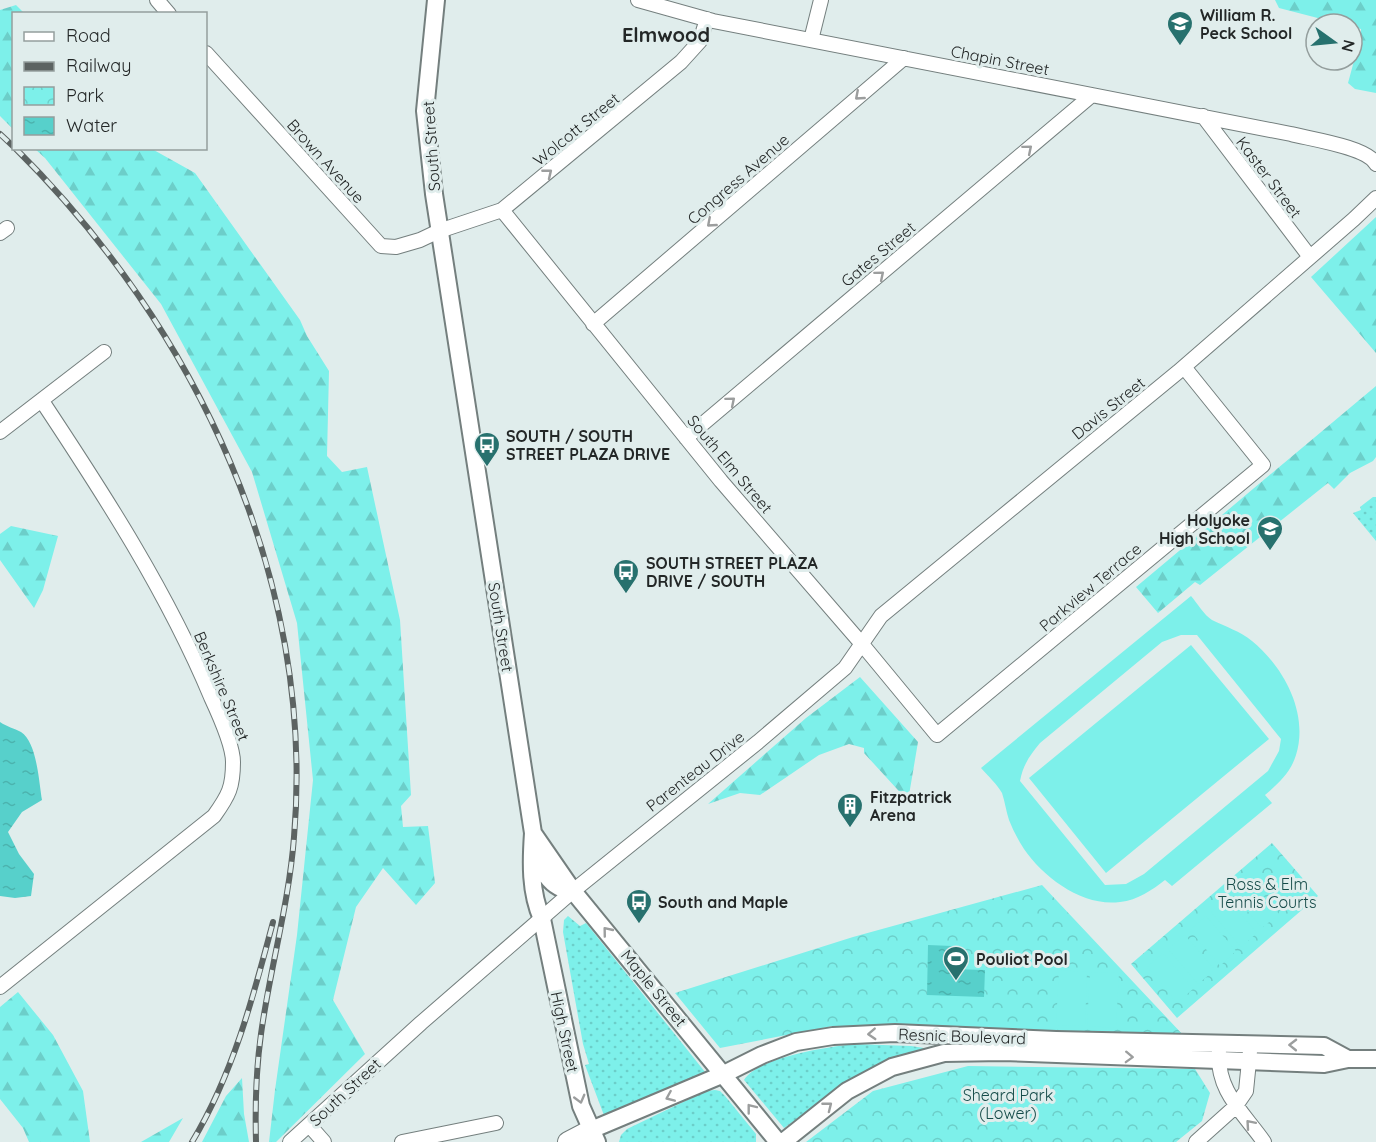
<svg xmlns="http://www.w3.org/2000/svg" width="1376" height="1142" font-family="Quicksand,sans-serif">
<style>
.grass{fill:url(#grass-dots)}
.forest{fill:url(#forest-firs)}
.park{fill:url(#park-crowns)}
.garden{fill:#7df0ea;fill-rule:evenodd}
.water{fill:url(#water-ripples)}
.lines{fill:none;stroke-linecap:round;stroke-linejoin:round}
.minor-casing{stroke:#747f7e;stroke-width:16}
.major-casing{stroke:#747f7e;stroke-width:20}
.highway-casing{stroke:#747f7e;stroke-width:22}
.minor{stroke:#fff;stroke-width:14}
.major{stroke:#fff;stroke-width:16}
.highway{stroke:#fff;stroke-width:20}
.rail-casing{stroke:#5c6362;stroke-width:6}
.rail{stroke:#e0edec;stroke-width:4;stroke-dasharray:11;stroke-linecap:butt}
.oneway{stroke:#9c9e9e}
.labels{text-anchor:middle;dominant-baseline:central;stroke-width:6;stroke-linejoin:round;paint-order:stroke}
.poi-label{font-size:16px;font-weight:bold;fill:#232727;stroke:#e0edec;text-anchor:start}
.street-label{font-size:16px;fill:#232727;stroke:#e0edec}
.park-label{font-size:16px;fill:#154b49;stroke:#e0edec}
.quarter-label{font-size:20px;font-weight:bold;fill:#232727;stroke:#e0edec}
</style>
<defs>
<pattern id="grass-dots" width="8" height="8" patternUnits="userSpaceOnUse" patternTransform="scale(1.5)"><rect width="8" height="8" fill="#7df0ea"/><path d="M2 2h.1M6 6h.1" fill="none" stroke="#6ccec9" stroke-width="1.8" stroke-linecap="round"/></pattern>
<pattern id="forest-firs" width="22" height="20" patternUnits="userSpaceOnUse" patternTransform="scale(1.5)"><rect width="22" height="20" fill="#7df0ea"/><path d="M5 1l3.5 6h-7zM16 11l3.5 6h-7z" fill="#6ccec9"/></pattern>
<pattern id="park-crowns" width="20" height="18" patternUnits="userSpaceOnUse" patternTransform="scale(1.5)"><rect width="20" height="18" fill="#7df0ea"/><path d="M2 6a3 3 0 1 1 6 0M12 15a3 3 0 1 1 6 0" fill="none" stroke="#6ccec9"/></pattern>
<pattern id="water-ripples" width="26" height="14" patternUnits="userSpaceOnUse" patternTransform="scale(1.5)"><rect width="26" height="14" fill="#57d0cb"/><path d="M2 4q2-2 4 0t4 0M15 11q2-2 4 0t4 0" fill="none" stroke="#4bb3ae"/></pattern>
</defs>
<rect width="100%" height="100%" fill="#e0edec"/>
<path class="grass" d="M1373,497H1376V541L1353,513L1361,510L1360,507Z
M568,916L580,926L586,923L705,1072L704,1075L605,1118L585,1065L589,1064L583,1044L563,932L564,920Z
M854,1044L911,1046L924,1048L923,1051L833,1093L784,1128L744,1080C758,1057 828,1047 854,1044Z
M715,1090L720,1091L725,1096L756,1134V1142H619L621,1135L627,1129L706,1091Z"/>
<path class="forest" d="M1275,0H1376V93L1355,89L1348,83L1361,35V29L1352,27V24H1341L1279,8Z
M16,5L24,13L14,14L13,129L0,116V10Z
M35,149H152L195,173L300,320L307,336L329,371L327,456L342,472L367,467L400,620L411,795L401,806L403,827L428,826L435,883L416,905L383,868L356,907L333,1000L365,1054L276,1142H269L275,1090L297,935L313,780L297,623L252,472L161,304L45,158Z
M1376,217V353L1311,277Z
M1376,386V457L1373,461L1350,473L1334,489L1328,483L1200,585L1195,582L1158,613L1136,587Z
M11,526L58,536L43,590L34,608L0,560V534Z
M860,677L918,742L908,801L864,753V748L849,744L819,755L760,795L740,793L708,804L806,718Z
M18,992L53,1035L83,1091L90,1142H29L23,1128L0,1099V1007Z
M242,1078L244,1114L249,1142H202L226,1096Z
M183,1118L169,1142H141Z"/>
<path class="park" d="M1272,843L1318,896L1177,1018L1131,964Z
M1042,885L1184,1036L833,1026L720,1048L675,993L853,937Z
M968,1066L1195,1069L1210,1093L1202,1121L1176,1142H806L873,1091Z"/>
<path class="garden" d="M1191,596C1197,603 1204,615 1212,620C1226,627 1240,631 1252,641C1284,667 1309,714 1296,755C1291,772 1278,784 1265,795L1272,803L1172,886L1165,880C1152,890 1138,900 1120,902C1083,907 1044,878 1024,849C1018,840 1013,830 1009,820C1006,811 1005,802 1002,793C997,784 988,776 981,768ZM1181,635H1197L1281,739L1279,751L1268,771L1144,874L1126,884L1105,885L1020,781C1023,765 1030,755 1040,743L1162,642Z
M1191,645L1269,739L1106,873L1029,778Z
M1287,871L1310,898L1296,910L1274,883Z
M1249,879L1279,914L1262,928L1232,893Z
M1227,898L1257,933L1241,947L1211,912Z
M1206,916L1236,951L1220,966L1190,930Z
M1185,935L1215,970L1198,984L1168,949Z
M1163,953L1193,989L1177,1003L1147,967Z
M1059,970L1087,972L1085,1026L1056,1025Z
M1090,972L1119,973L1116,1028L1087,1026Z"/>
<path class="water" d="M0,722C7,727 14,728 21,732C37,742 39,783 42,800L22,812L8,832L19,854L34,874L31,896L15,898L0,896Z
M928,945L952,946L951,969L985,970L984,997L927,995Z"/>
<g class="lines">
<defs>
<path id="minor" d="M157,0L169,14
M638,0L713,21L1291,134C1310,139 1367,147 1376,164
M811,40L821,0
M206,53L381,246L396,247L420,240L439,231L502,210L681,62L700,41L707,19
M1203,116L1310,257
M502,210L721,481L861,643L937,735L1263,465L1184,367
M0,233L7,228
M593,324L904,58
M0,432L104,352
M686,438L1092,95
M0,987L214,816C229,795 233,787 233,762C233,746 218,712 211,697C167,592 105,496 42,401
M1219,1050C1216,1091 1243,1112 1264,1142
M309,1125L324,1142
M290,1142L421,1023L573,891L758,742L845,668L881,616L1178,372L1354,219L1376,198
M402,1142L496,1123
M1196,1142L1235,1107L1246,1091L1250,1051"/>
<path id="major" d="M436,0L425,111L434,194L533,833C531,862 530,892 542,919L581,1106L597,1142
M533,833L573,891L778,1142
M536,849C541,870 549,889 573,891
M591,1130L724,1074L762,1055L796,1042L833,1036L895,1033L1056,1040L1324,1046L1348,1059
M783,1142L847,1091L892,1067L944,1053L1003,1052L1324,1064L1348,1059H1376"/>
<path id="highway" d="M568,1142L591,1130"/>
</defs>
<use href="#minor" class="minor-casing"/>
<use href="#major" class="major-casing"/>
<use href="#highway" class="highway-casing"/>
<use href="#minor" class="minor"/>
<use href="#major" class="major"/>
<use href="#highway" class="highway"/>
<defs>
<path id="rail" d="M0,134L14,147
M15,148C196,327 316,580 294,837C289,904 270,968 261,1034C256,1070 255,1106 256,1142
M192,1142C233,1074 253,998 273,922"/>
</defs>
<use href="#rail" class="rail-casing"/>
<use href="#rail" class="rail"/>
</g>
<defs><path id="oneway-chevron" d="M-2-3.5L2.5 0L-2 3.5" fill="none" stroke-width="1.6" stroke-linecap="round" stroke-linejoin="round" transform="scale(1.5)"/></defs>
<g class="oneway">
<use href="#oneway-chevron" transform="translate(859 96) rotate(139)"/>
<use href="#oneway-chevron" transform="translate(1028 149) rotate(-40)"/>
<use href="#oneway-chevron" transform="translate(548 173) rotate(-39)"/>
<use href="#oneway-chevron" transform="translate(711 223) rotate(139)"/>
<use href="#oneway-chevron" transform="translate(880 275) rotate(-40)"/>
<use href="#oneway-chevron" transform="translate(731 401) rotate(-40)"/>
<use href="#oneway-chevron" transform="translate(607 931) rotate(-129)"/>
<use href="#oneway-chevron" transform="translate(872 1034) rotate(177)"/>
<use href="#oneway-chevron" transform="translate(1293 1045) rotate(-179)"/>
<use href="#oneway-chevron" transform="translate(1129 1057) rotate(2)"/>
<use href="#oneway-chevron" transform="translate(670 1097) rotate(157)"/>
<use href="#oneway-chevron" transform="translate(580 1099) rotate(75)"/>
<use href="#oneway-chevron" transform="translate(828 1106) rotate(-38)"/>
<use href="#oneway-chevron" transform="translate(751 1108) rotate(-128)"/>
<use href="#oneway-chevron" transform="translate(1250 1124) rotate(-131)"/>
</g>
<defs>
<symbol id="school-pin" viewBox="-11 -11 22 30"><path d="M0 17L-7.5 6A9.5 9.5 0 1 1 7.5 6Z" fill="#27716e" stroke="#e0edec"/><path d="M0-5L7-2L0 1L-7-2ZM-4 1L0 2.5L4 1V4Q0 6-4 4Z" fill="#fff"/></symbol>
<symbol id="bus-pin" viewBox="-11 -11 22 30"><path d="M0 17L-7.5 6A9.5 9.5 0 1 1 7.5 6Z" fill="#27716e" stroke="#e0edec"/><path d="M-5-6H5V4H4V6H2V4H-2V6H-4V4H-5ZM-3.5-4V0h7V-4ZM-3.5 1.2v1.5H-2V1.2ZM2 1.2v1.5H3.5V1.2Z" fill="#fff"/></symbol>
<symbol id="building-pin" viewBox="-11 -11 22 30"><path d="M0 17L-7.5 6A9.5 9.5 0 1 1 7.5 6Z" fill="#27716e" stroke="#e0edec"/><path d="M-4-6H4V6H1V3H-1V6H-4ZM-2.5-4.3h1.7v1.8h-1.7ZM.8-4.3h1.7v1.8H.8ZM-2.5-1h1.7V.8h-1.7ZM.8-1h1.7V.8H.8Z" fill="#fff"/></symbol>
<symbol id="stadium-pin" viewBox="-11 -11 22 30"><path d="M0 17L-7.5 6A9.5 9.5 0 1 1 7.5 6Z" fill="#27716e" stroke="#e0edec"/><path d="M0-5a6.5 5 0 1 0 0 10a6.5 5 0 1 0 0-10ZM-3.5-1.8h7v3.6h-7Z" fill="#fff"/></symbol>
</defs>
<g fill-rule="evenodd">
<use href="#school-pin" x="1165" y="9" width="30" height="40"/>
<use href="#bus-pin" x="472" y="430" width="30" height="40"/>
<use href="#school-pin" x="1255" y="514" width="30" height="40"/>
<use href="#bus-pin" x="611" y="557" width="30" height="40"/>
<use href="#building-pin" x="835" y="791" width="30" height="40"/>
<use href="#bus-pin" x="624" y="887" width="30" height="40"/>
<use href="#stadium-pin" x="941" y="944" width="30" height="40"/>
</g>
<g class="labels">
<g class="poi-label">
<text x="1200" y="15">William R.<tspan x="1200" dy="18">Peck School</tspan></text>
<text x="506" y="436">SOUTH / SOUTH<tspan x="506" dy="18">STREET PLAZA DRIVE</tspan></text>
<text x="1250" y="520" text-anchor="end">Holyoke<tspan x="1250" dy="18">High School</tspan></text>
<text x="646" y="563">SOUTH STREET PLAZA<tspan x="646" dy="18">DRIVE / SOUTH</tspan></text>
<text x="870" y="797">Fitzpatrick<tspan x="870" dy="18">Arena</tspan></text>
<text x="658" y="902">South and Maple</text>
<text x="976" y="959">Pouliot Pool</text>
</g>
<g class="street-label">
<text transform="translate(1000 60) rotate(11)">Chapin Street</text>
<text transform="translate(576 129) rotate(-39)">Wolcott Street</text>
<text transform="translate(431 146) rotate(-94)">South Street</text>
<text transform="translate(326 161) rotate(48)">Brown Avenue</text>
<text transform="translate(1269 177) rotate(53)">Kaster Street</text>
<text transform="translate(738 179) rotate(-41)">Congress Avenue</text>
<text transform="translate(878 254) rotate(-40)">Gates Street</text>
<text transform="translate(1108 408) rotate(-39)">Davis Street</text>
<text transform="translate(730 464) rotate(50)">South Elm Street</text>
<text transform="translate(1090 587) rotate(-40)">Parkview Terrace</text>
<text transform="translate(501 627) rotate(81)">South Street</text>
<text transform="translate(222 686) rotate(67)">Berkshire Street</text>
<text transform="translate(695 771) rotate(-38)">Parenteau Drive</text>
<text transform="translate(654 988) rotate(51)">Maple Street</text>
<text transform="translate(565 1032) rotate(78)">High Street</text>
<text transform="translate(962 1036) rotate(2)">Resnic Boulevard</text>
<text transform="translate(345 1092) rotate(-43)">South Street</text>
</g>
<g class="park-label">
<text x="1267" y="884">Ross &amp; Elm<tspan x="1267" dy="18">Tennis Courts</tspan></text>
<text x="1008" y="1095">Sheard Park<tspan x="1008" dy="18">(Lower)</tspan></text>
</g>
<g class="quarter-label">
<text x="666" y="34">Elmwood</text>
</g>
</g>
<rect x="12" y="12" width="195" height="138" fill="#e0edec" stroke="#949e9d" stroke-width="1.5"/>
<rect x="24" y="32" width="30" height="9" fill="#ffffff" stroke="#949e9d" stroke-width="1.5"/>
<text x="66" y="42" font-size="18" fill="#232727">Road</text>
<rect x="24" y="62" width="30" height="9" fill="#5c6362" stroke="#949e9d" stroke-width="1.5"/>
<text x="66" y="72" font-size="18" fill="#232727">Railway</text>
<rect x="24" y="87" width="30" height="18" fill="url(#park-crowns)" stroke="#949e9d" stroke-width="1.5"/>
<text x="66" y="102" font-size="18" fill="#232727">Park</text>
<rect x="24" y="117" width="30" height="18" fill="url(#water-ripples)" stroke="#949e9d" stroke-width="1.5"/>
<text x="66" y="132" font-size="18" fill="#232727">Water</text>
<g transform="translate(1334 42) rotate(105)"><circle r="28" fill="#e0edec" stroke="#949e9d" stroke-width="1.5"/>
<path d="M0-4.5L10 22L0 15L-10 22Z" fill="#27716e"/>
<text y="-9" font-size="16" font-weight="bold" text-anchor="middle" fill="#232727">N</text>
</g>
</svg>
